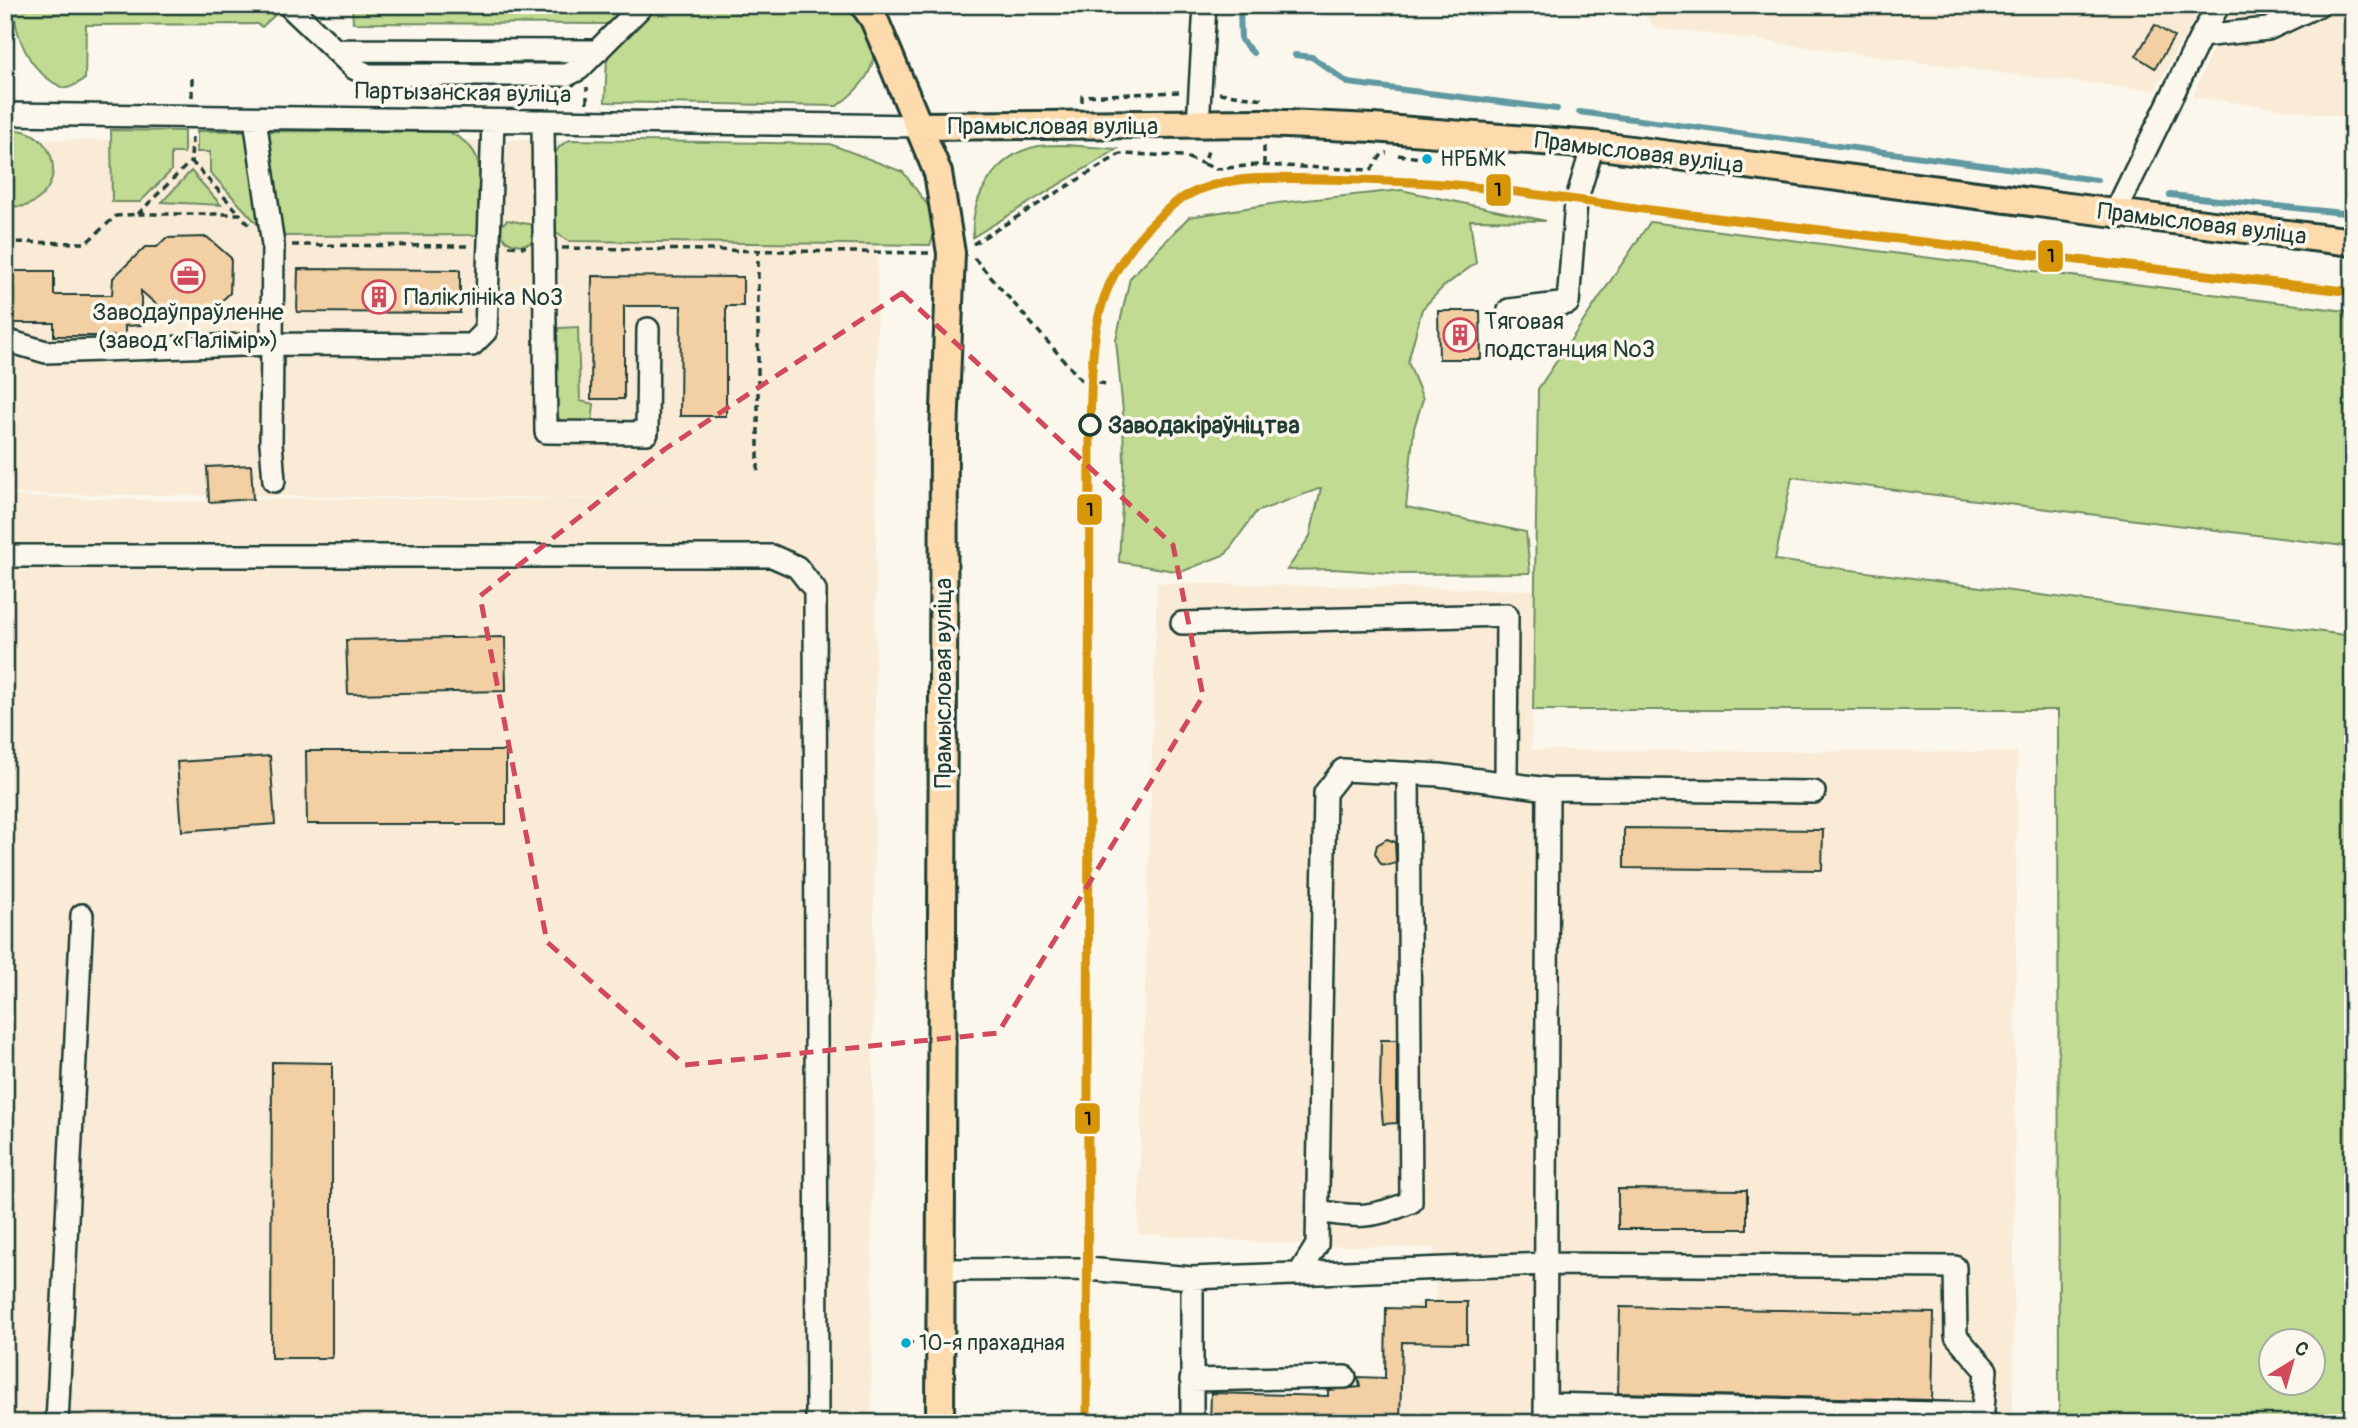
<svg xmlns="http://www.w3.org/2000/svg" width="2358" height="1428" font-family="Pangolin,sans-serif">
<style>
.built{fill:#f9ebd6}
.green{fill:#c1db92;stroke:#708c63;stroke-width:2;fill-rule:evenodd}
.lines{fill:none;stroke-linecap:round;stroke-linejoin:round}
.stream{stroke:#6099a1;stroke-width:6}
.building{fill:#f3d0a4;stroke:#1f3d34;stroke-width:2}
.minor-casing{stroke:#1f3d34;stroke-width:26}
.major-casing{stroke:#1f3d34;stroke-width:32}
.path{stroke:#1f3d34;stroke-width:3.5;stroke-dasharray:7 5;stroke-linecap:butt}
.minor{stroke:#fbf7ec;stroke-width:21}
.major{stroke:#fedbac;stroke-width:26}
.tram-1-casing{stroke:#fbf7ec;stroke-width:14}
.tram-1{stroke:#d79608;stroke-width:9}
.marked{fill:none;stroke:#d1495b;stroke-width:5;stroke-dasharray:14 9;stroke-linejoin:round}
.bus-dot{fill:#00a9ce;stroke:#fbf7ec;stroke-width:2.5}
.stop-dot{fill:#fbf7ec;stroke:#1f3d34;stroke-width:3.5}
.labels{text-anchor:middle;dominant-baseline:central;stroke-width:7;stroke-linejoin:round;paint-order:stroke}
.bus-label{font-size:22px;fill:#1f3d34;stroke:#fbf7ec;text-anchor:start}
.street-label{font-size:24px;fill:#1f3d34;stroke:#fbf7ec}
.poi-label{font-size:24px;fill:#1f3d34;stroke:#fbf7ec;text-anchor:start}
.stop-label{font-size:24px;font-weight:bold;fill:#1f3d34;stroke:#fbf7ec;text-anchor:start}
.line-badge{stroke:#fbf7ec;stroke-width:2.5}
.pale-badge-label{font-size:19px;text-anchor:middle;font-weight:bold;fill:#111}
</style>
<rect width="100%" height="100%" fill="#fbf7ec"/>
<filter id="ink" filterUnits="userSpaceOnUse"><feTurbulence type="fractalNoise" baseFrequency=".0143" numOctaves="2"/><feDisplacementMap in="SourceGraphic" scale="14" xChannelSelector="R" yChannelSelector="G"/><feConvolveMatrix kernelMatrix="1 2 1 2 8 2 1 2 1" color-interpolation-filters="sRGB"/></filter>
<g filter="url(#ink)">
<path class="built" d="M1637,5H2202L2155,90L2039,78L1689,31L1656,29Z
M2230,5H2353V118L2193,97Z
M5,140H570L830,144L878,177L871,1423H5V496L209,502L253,499H710L5,494Z
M1157,583L1535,590L1531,750L2017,752L2013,1423H1400L1403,1309L1423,1302H1436L1434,1248L1306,1245L1138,1234Z"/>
<path class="green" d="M14,5H267L276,14L262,27L257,24L86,25L85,79C79,82 71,89 64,88C62,88 57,84 54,83C29,68 14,35 14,5Z
M352,5H627L608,24L353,23Z
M658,5H844C885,45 883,72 837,106L605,102L607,57Z
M5,130C13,130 21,129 27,132C61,145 62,191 28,205C21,208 12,206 5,206Z
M111,130L184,131V153H171V171L140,202H112Z
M197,131H248L260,227L210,172V152H197Z
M264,131L449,132C461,138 475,147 478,162C482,181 478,214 478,235L278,236Z
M570,140L830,144L903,172L929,207L936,230L930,245L569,241L551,230L552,161C556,150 559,145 570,140Z
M1067,145L1117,149L973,237C970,197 997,153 1039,146C1048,145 1057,145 1067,145Z
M191,171L221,205L162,202Z
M1401,190L1546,221L1470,220L1476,263L1443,287L1422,309L1408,362L1423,399L1414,428L1406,507L1526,532L1530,573L1403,574L1334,569L1287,570L1310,536L1321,488L1256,512L1226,554L1181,572L1119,562L1124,467L1123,412L1116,340L1130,278L1189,217L1278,203Z
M507,220L534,225L535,241C522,248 502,245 499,228Z
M1650,222L2353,312V547L1792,477L1775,560L2353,636V1423H2059L2058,710H1533L1538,389ZM2270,1340H2312V1382H2270Z
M578,327L580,401L594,404L592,424L574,428L560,420L554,409L555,337L559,328Z"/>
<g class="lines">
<path class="stream" d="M1236,5L1240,8L1241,40L1253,53
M1295,55L1312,57L1348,83L1557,109
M1579,112L2097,180
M2170,195L2353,214"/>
</g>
<path class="building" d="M2155,25L2174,37L2155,68L2136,56Z
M207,237L231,258L230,293L211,311L165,312L141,291V325L125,326V336H54V323H5V271H54V295H112L113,278L145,247H157L166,238Z
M298,269L460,270V313L297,312Z
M592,276L743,277V306H726V416H680L681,306H624V399H591Z
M1438,311H1480L1481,359H1439Z
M251,465L253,499L209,502L207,467Z
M505,637L506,691L348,694L346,640Z
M306,751H506V824H307Z
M270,756L275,824L182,831L177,762Z
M1624,828L1823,830L1822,870L1624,868Z
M1387,839L1395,842L1396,863L1389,865L1381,864L1375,853L1377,845Z
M1381,1040H1397V1123L1383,1124L1380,1091Z
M272,1062L332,1063V1358H271Z
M1618,1189L1747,1190V1229H1618Z
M1423,1302H1467V1343L1402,1342L1400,1423H1210L1211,1393L1328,1396V1390L1360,1387L1358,1377L1385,1378L1386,1308L1423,1309Z
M1620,1307L1934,1313L1932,1400L1618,1393Z"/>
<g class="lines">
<defs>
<path id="minor" d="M288,5L354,68L368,75H567L579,69L643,5
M2201,36L2268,29L2319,5
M335,50L598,51
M5,114L920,126
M255,118L273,245L272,344L472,345L486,331L493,121
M543,121L546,432L647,433L648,329
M1198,125L1205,5
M2115,213L2201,36L2219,5
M1509,310L1568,303L1576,202L1593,145
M5,340L46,352L272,344L271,443L274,481
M5,556H772L797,567L815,590L817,1423
M1182,623L1507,615L1506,783
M1318,1211C1358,1218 1373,1218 1411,1202L1408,773
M941,1270L1087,1269L1192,1278L1547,1264L1955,1267L1956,1336L1986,1370L1982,1423
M1299,1274L1317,1245L1325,793L1343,770L1440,775L1548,789
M1192,1278V1423
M1191,1380L1345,1377
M1545,1404L1983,1414
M57,1423L82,915
M1545,1423L1548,789L1814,792"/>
<path id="major" d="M864,5L874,19L938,173L951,253L944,434L940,1423
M920,126L1264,123L1373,128L1593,145L2115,213L2353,242"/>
</defs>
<use href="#minor" class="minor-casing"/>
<use href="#major" class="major-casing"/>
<path class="path" d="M1219,93L1264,99
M192,97V75
M1082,102V96L1180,92
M587,103V87
M192,137L191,161L240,214
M1398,155L1427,159L1428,154
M1204,164L1216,169L1257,165L1371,170L1383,153H1387
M1264,165V146
M138,214L191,161
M5,242L86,243L116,216L138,214H240L250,226
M973,244L1120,154L1183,156L1204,164L1209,147
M292,245L470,246
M509,246L526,247
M562,248L929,253
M974,258L1082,381L1108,384
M758,471V252
M906,1343H918"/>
<use href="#minor" class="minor"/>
<use href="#major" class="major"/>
<defs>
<path id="tram-1" d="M1087,1423L1090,425C1093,346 1089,292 1146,230C1158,218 1170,205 1184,197C1225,174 1274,178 1319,179C1364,180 1410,181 1456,185C1537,193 1618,207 1700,216C1917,240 2135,265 2353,292"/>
</defs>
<use href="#tram-1" class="tram-1-casing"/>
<use href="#tram-1" class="tram-1"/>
</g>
</g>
<path class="marked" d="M902,293L1173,545L1203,696L998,1033L685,1065L547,942L480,596L665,449Z"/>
<defs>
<symbol id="office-ring" viewBox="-11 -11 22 22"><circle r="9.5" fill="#fbf7ec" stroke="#d1495b" stroke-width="1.5"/><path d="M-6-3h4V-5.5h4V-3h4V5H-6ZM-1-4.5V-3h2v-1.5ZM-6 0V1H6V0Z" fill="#d1495b"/></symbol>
<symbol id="building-ring" viewBox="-11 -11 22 22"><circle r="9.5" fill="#fbf7ec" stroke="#d1495b" stroke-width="1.5"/><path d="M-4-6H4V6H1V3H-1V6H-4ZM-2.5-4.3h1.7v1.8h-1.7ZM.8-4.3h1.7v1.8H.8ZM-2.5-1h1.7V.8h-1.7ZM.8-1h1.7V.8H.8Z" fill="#d1495b"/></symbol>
</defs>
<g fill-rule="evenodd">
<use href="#office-ring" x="169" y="257" width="38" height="38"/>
<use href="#building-ring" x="360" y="278" width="38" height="38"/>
<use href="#building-ring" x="1441" y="316" width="38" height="38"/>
</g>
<g class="bus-dot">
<circle cx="1427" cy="159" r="6"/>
<circle cx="906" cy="1343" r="6"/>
</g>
<circle class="stop-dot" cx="1090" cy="425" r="10"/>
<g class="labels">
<g class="bus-label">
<text x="1440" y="159">НРБМК</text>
<text x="919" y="1343">10-я прахадная</text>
</g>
<g class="street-label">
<text transform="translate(463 93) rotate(1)">Партызанская вуліца</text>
<text x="1053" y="126">Прамысловая вуліца</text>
<text transform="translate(1639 153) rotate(7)">Прамысловая вуліца</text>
<text transform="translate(2202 224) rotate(7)">Прамысловая вуліца</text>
<text transform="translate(943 683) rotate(-90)">Прамысловая вуліца</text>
</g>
<g class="poi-label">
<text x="404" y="297">Паліклініка №3</text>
<text x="188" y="312" text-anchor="middle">Заводаўпраўленне<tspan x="188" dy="28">(завод «Палімір»)</tspan></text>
<text x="1484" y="321">Тяговая<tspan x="1484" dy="28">подстанция №3</tspan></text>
</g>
<g class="stop-label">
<text x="1108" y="425">Заводакіраўніцтва</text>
</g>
</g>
<g class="line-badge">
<rect x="1485" y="173" width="27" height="34" rx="7" fill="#d79608"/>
<rect x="2037" y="239" width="27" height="34" rx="7" fill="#d79608"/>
<rect x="1076" y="493" width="27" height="33" rx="7" fill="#d79608"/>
<rect x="1074" y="1102" width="27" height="33" rx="7" fill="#d79608"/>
</g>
<g class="pale-badge-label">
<text x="1498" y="196">1</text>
<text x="2051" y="262">1</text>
<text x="1090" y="516">1</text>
<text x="1088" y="1125">1</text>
</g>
<rect width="2358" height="1428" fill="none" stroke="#fbf7ec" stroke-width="28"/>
<rect x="14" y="14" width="2330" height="1400" fill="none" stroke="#1f3d34" stroke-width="2.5" filter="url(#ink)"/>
<g transform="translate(2292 1362) rotate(37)"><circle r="33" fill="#fbf7ec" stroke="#a3ada2" stroke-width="2"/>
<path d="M0-5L12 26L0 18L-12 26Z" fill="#d1495b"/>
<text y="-10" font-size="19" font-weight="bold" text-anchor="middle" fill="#1f3d34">С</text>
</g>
</svg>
